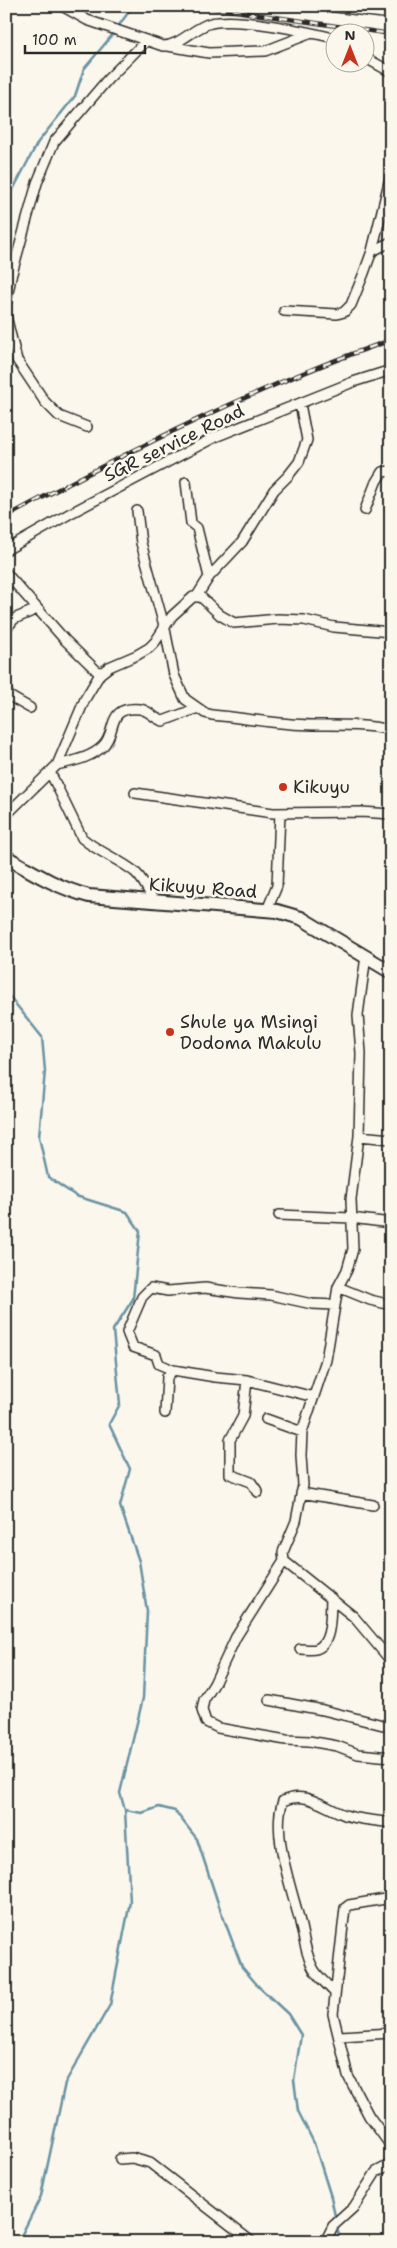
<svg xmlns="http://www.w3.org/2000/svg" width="397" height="2248" font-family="'Shantell Sans',sans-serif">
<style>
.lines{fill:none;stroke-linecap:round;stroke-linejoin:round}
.stream{stroke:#6792a2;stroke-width:2.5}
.street-casing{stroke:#2b2b2b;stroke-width:12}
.secondary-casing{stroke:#2b2b2b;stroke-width:16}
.street{stroke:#fbf7ec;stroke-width:9}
.secondary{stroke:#fbf7ec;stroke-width:12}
.rail-casing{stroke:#2b2b2b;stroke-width:4.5}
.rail{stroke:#fbf7ec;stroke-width:2.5;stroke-dasharray:8;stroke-linecap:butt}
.poi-dot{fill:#c8321e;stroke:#fbf7ec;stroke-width:2}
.labels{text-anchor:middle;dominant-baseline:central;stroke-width:5;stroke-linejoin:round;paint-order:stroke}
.street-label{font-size:18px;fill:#2b2b2b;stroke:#fbf7ec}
.poi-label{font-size:18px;fill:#2b2b2b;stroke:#fbf7ec;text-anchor:start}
</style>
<rect width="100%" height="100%" fill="#fbf7ec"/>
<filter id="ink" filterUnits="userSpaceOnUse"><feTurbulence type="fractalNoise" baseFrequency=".02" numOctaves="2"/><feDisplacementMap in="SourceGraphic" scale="10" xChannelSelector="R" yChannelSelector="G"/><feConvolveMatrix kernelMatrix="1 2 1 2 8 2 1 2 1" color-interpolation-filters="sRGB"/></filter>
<g filter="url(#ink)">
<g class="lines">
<path class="stream" d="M117,28L133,6
M6,203L38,142L75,96L84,69L114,33
M6,992L42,1037L45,1071L39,1137L48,1177L76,1196L127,1212L140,1231L133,1299L113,1330L120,1404L109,1424L130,1469L120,1506L139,1561L147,1611L143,1698L120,1793L125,1810L142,1813L159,1807L175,1811L197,1839L219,1906L242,1967L259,1987L288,2014L301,2035L294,2080L298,2111L314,2143L331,2197L336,2221
M337,2226L340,2242
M18,2242L41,2196L65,2083L110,2005L130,1902L125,1810"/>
<defs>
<path id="street" d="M62,6L87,20L163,46C180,46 194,27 211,23C240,17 305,31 334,38
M328,6L391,14
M168,46L209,53L265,51L309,34
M364,57L391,72
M372,251L391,242
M6,304L11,277L37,183L54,142L108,79L146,41
M284,311L337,314L344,312L351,305L364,273L372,251L391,174
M6,316L17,360L45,402L59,416L87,427
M186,482L191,523L197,528L209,577
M365,510L376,482L382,472L391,471
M137,511L141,543L165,629L174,675L185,699L205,713L212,715C245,718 280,725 313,725C339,725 365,724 391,730
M6,550L69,514L215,437L353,382L391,370
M6,573L65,640L100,674
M197,596L209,577L242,542L274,490L288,476L299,462L307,440L300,404
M6,629L14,619L37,609
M6,690L9,696L30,708
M57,765C73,761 91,758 103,746C118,731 105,706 140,709C149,710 154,719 163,721L198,708
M50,772L82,838C98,852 119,859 135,872C144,880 149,892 154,902
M135,793L273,813L361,812L391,814
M6,815L57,765L85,699L100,674L109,667L137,655L149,648L155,642L172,616L193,597H201L220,615L234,623L278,619L304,620L334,627L391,632
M267,910L277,886L280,813
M366,956L358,1015L361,1053L359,1136L351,1199L353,1249L347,1270L338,1287L326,1360L302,1432L301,1455L303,1485L296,1521L283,1552L284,1561L354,1617L391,1661
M359,1136L391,1139
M279,1215L351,1218L391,1223
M338,1287L370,1300L391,1305
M173,1370L159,1364L156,1355L133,1347L127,1332L142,1297L151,1288L168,1291L205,1288L239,1293L271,1295L312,1304L335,1305
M247,1380L243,1416L230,1440V1474L251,1482L258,1492
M165,1413L167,1377L173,1370L215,1377L247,1380L314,1397
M266,1419L302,1432
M301,1493L373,1505
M284,1561L236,1637L214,1684L204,1700L202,1710L206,1722L218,1728L286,1740L309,1741L337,1746L358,1754L391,1757
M300,1649C305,1649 312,1650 316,1649C333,1644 330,1612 331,1598
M269,1700L323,1710L391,1727
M391,1898L349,1905L345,1908L333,2014L348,2076L369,2116L391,2146
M334,1992C327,1984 316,1976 312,1966C305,1951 303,1934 299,1918C291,1887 271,1832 283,1801C306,1790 323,1807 345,1815C359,1820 376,1820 391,1823
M340,2036L391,2033
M120,2159L132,2158L150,2163L252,2242
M323,2242L326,2240L333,2226L354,2207L376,2172L391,2164"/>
<path id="secondary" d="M6,857C34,873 58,888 89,896L277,911L301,918L391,972"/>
</defs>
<use href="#street" class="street-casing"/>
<use href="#secondary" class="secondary-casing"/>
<use href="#street" class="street"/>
<use href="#secondary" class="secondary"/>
<defs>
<path id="rail" d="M201,6L391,34
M6,517C131,450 257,386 391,340"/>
</defs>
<use href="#rail" class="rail-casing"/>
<use href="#rail" class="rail"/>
</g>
</g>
<g class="poi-dot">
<circle cx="283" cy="787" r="5"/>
<circle cx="170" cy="1032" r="5"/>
</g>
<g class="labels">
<g class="street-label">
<text transform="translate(174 443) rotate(-26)">SGR service Road</text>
<text transform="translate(203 888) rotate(4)">Kikuyu Road</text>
</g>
<g class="poi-label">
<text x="293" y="787">Kikuyu</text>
<text x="180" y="1022">Shule ya Msingi<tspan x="180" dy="21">Dodoma Makulu</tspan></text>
</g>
</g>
<rect width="397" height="2248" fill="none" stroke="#fbf7ec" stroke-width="25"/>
<rect x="12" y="12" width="372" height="2223" fill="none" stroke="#2b2b2b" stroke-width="2" filter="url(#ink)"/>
<g transform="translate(350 48)"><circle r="24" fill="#fbf7ec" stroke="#a8a59f"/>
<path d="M0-4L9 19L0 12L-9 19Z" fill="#c8321e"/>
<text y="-8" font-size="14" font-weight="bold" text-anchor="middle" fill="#2b2b2b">N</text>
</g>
<path d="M25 45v8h120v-8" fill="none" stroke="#2b2b2b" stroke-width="2.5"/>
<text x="32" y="45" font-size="15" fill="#2b2b2b" stroke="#fbf7ec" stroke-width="4" paint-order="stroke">100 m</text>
</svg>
